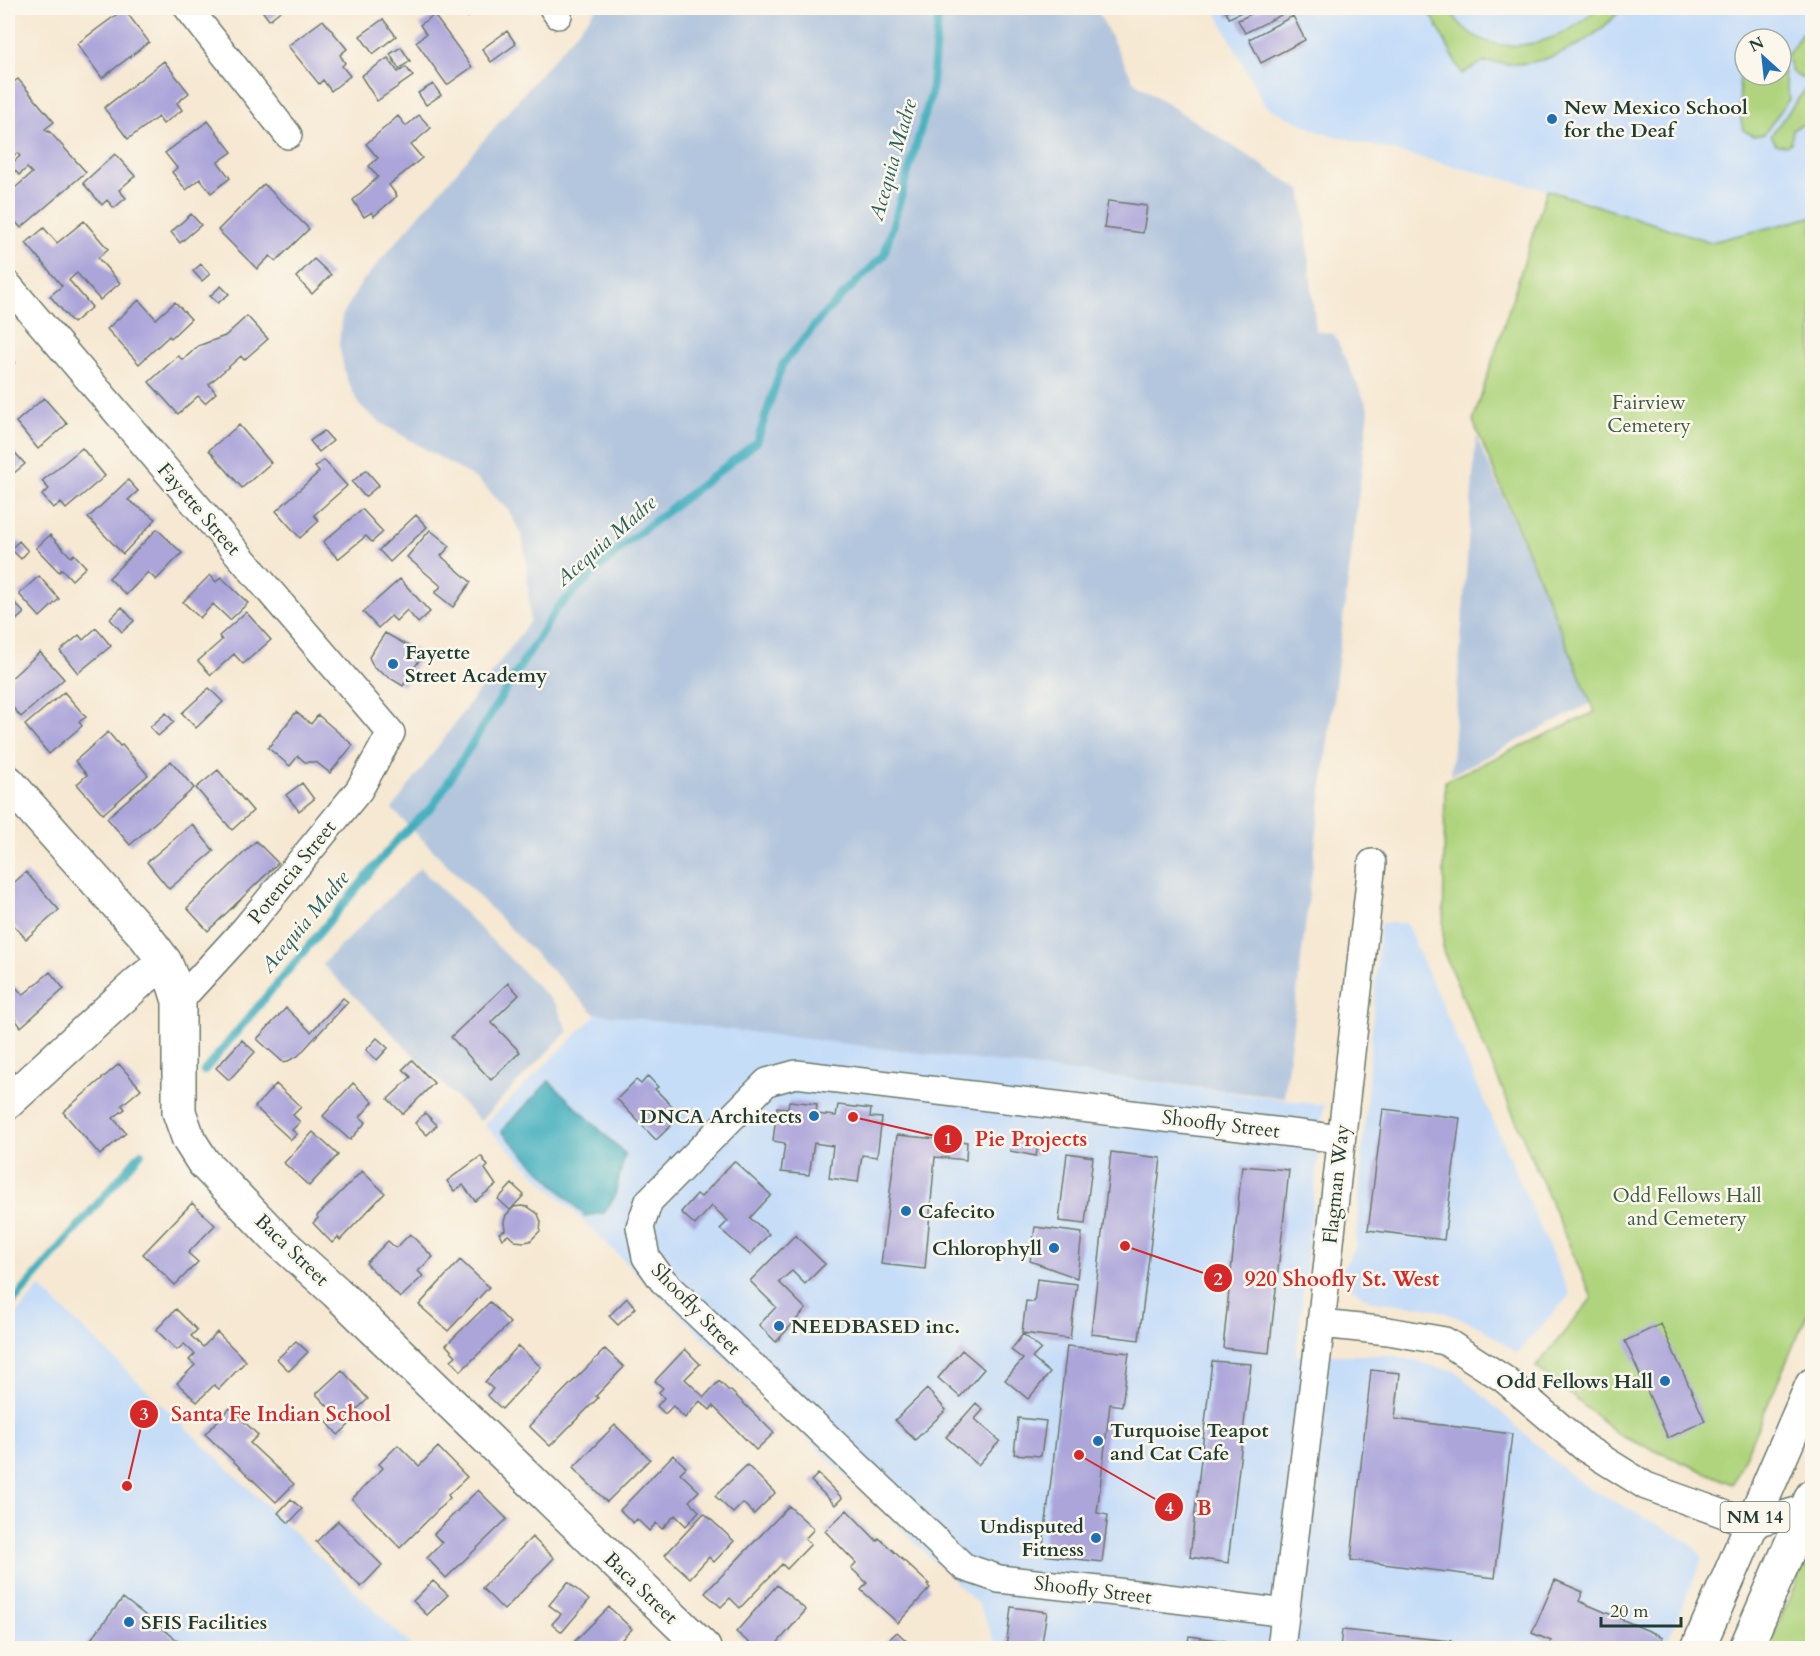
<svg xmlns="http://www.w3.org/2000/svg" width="1820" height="1656" font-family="Cardo,serif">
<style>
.built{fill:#c6ddf8;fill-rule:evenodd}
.industrial{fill:#b4c6dd}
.green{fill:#afd47d;stroke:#678858;stroke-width:1.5}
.water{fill:#40aebd;stroke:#307678;stroke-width:1.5}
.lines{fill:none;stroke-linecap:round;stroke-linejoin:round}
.stream{stroke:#40aebd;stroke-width:8}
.building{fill:#aca5da}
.minor-casing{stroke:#6a796b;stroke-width:30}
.tertiary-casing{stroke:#6a796b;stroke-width:36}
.primary-casing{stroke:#6a796b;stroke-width:36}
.minor{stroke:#fff;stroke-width:27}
.tertiary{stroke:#fff;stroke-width:33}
.primary{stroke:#fff;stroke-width:33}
.poi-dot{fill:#1f6fb2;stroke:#fbf7ec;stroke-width:2}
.labels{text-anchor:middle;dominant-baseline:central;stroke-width:5;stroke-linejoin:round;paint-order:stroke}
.shield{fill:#fbf7ec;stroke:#61756b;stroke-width:1.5}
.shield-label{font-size:18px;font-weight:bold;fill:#1f3d34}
.poi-label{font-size:20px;font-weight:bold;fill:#1f3d34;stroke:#fbf7ec;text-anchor:start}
.park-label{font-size:20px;fill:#3c5b43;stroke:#fbf7ec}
.street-label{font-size:20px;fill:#1f3d34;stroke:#fbf7ec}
.water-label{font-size:21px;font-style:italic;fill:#295f5d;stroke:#fbf7ec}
.leader{fill:none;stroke:#d62828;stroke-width:2}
.callout-dot{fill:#d62828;stroke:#fbf7ec;stroke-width:2}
.mark-label{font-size:18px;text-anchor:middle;font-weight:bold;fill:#fff}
.callout-label{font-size:21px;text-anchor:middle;font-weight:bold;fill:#d62828;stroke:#fbf7ec;stroke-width:5;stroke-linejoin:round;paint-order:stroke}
</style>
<rect width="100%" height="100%" fill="#fbf7ec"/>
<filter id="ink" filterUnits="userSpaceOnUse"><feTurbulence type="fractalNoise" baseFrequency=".0167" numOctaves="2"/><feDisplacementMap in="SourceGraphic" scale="12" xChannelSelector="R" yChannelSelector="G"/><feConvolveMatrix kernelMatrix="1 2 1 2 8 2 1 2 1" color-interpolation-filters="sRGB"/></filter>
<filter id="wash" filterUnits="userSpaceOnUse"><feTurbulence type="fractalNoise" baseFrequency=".008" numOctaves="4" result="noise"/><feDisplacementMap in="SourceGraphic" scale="24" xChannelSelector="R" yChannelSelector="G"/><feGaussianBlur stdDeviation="1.35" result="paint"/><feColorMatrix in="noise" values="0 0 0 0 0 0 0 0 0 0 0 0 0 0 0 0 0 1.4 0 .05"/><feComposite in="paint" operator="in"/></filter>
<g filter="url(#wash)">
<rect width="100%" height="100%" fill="#f6e8d2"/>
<path class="built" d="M1214,8H1812V217L1711,242L1547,190L1319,132L1265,106ZM1745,39H1781V75H1745Z
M1380,923H1406L1570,1295L1517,1353L1479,1326L1432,1308L1371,1301L1351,1288L1342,1268L1355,1249Z
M601,1010L1324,1105L1296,1355H1392L1457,1372L1568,1473L1583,1484L1691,1543L1703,1558L1664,1648H998L978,1604L484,1125Z
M40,1287L414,1648H8V1324Z"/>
<path class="industrial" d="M597,8H1096L1134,82L1302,191L1316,331L1334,334L1369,410L1284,1098L594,1013L392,809L530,621L526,557L522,536L509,511L478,480L381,423L360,406L346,378L339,345L342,316L361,283Z
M1476,436L1593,702L1451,775Z
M420,868L556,1005L568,1031L480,1121L322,964Z"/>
<path class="green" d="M1428,8H1449C1477,59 1537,52 1580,23C1586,19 1592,13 1597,8H1622C1597,39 1555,63 1514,64C1505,65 1496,62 1487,62C1480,62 1469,70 1462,74Z
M1804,30L1812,34V82C1795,76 1791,75 1787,56Z
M1745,59V75H1781V62L1789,99L1764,134L1753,136L1743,130C1740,116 1736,68 1745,59Z
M1805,90L1812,94V123H1807L1793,129L1791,143L1786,146L1776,144L1771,135Z
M1547,190L1711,242L1812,217V1303L1733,1484L1621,1436L1536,1367L1592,1298L1443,951L1445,781L1595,712L1473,421Z
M1812,1545V1648H1768L1774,1634Z"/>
<path class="water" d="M549,1081L625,1154L614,1198L604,1213L585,1216L501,1131Z"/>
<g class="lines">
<path class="stream" d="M204,1071L398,839L433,806L557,608L626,543L757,442L782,365L825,313L884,255L931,94L939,8
M8,1308L141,1153"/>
</g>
<g id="blocks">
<path class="building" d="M260,8H284L269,20Z
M386,8H402L390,14Z
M462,8H485L468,17Z
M1224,8H1250L1229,18Z
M1264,8H1284L1287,12L1245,33L1238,20Z
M124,9L149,42L102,78L77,44Z
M434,15L472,67L447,85L416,42L426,34L420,25Z
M1293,16L1305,40L1261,63L1249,39Z
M383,19L396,36L373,54L360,36Z
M323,20L347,49L340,55L345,63L342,66L350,76L331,91L323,80L319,84L288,46Z
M507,31L516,44L491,62L482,49Z
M401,47L410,61L399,69L390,54Z
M388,58L398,72L406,67L413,76L377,101L361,76Z
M164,61L189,93L177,103L182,110L163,124L158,117L128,139L104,108Z
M18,79L54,122L45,129L48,132L49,131L86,172L21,228L8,213V194L32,173L27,168L19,175L10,165L20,156L17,153L8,161V86Z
M433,84L441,95L426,105L418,93Z
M419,115L431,128L411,145L422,158L389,185L397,196L374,216L372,212L364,217L353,200L378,177L369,166L378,158L366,144L398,116L406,126Z
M208,121L232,152L218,162L230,178L211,193L200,179L186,190L172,172L177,168L165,153Z
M115,154L135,176L119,190L126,198L114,208L107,200L102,205L83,183Z
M264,184L309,229L276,261L270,256L257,269L218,230Z
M1108,201L1147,206L1143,233L1104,228Z
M191,214L201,225L180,243L171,232Z
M84,221L108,249L98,258L120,283L100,300L77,273L69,280L92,307L73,323L50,296L62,286L26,243L44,228L57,243Z
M314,259L331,275L312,294L296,277Z
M201,264L210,274L202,281L193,271Z
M221,286L229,294L218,303L210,296Z
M139,300L156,319L175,302L191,319L171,338L169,336L139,364L107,329Z
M247,316L268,339L244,360L241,356L209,384L216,393L205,403L198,396L178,414L149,382L178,356L183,360L198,346L225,336Z
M8,353L15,362L8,369Z
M44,398L67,424L38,449L16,422Z
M239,425L271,463L242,488L209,450Z
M324,431L333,441L319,452L310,441Z
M9,446L25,464L8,478V447Z
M82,448L105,476L66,509L61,503L53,508L42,495L49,489L42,481Z
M324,460L347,486L314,515L319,521L300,538L276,511L319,472L315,467Z
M366,470L379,485L365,497L352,482Z
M128,480L138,491L128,500L156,519L123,554L88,518Z
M362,509L383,532L372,542L366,536L338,559L323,542Z
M416,515L427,527L390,562L379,550Z
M157,529L182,553L156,580L148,572L126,595L109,578Z
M430,530L450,546L441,556L471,582L453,607L435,593L441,586L407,557Z
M50,535L71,557L74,554L86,567L72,580L62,569L59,572L36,548Z
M19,541L28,551L21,559L11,549Z
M210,575L216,582L221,577L248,603L230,620L213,604L200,618L183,602Z
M39,576L59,599L40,617L19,594Z
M400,579L430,612L418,623L407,610L396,621L391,616L378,628L363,612Z
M8,595L24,613L8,627Z
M122,607L134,621L122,632L110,619Z
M246,612L271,640L243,664L234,654L211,675L198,661L222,640L219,636Z
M96,628L111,646L78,673L60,651L79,635L83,640Z
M385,633L423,654L403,686L374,668L369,657Z
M40,652L64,679L21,717L8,702V681Z
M209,688L223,702L196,728L182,713Z
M64,692L86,717L79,722L82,726L49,754L25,725Z
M296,712L311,724L318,715L353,745L330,773L316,762H305L298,756L290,766L268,748Z
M166,713L174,722L158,736L150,727Z
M108,732L120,746L122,745L148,775L103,814L77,784L87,775L75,761Z
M171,761L194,788L130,845L107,818Z
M218,770L253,811L232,830L196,788Z
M302,783L314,799L299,811L286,795Z
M192,824L214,851L169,889L147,862Z
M256,841L278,863L208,931L187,908Z
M26,872L59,910L26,939L11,922L8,925V888Z
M50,972L64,989L21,1027L8,1010V992L15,986L23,995Z
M508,983L519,995L491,1022L520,1052L491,1080L451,1037Z
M343,998L348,1002L298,1056L284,1063L257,1039L286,1008L311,1032Z
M377,1038L388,1048L377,1060L366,1050Z
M242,1040L255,1052L229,1080L216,1068Z
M412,1060L434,1083L403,1114L388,1099L411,1077L403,1069Z
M119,1064L141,1089L122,1105L125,1109L113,1118L126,1133L100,1155L63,1112Z
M648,1076L658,1087L655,1089L676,1110L671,1115L676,1121L656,1140L617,1099L636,1080L641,1084Z
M353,1083L373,1102L360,1117L366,1122L350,1140L323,1116Z
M276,1084L301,1107L293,1115L300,1122L292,1130L297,1134L291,1140L255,1107Z
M789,1101L817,1104L816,1114L836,1116L838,1105L871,1109L870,1117L882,1118L877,1157L862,1155L858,1182L829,1178L833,1146L814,1143L809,1175L781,1172L785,1143L773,1141L777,1107L788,1108Z
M1383,1109L1460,1118L1444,1240L1368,1230Z
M425,1113L437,1125L427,1135L415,1123Z
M313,1132L338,1155L309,1186L284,1163Z
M897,1135L967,1142L966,1160L935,1157L925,1269L881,1264Z
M1014,1135L1039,1140L1036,1156L1010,1151Z
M1111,1152L1161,1158L1139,1340L1091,1334Z
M1067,1153L1093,1157L1085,1224L1059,1221Z
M481,1156L488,1166L485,1169L496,1185L475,1201L463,1185L454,1191L447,1181Z
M734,1161L771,1195L750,1218L769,1234L750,1255L720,1229L728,1221L712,1206L695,1225L681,1212L697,1194L701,1197Z
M1242,1166L1289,1170L1269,1353L1223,1348Z
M362,1171L385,1193L340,1240L338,1237L332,1243L313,1223L318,1218L317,1216Z
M512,1184L524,1195L510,1210L498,1199Z
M192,1203L215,1225L188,1253L198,1262L175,1285L143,1254Z
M521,1206L528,1207L538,1214L541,1222L540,1231L530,1241L524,1242L515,1241L508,1235L502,1239L499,1233L505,1230L504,1222L506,1215L514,1207Z
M1035,1227L1082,1233L1077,1278L1030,1261Z
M410,1234L433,1257L418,1271L423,1276L400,1298L366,1263L388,1241L396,1248Z
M795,1235L825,1264L805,1284L792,1271L779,1282L806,1309L776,1342L759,1325L776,1307L750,1281Z
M460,1260L489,1287L448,1331L419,1305Z
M1037,1279L1077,1284L1070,1339L1022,1333L1026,1301L1034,1302Z
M627,1298L636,1308L618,1325L609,1316Z
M490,1302L510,1323L461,1371L451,1360L456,1356L446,1345Z
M176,1309L197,1330L191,1336L203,1347L217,1332L246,1361L219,1389L214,1385L197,1402L177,1383L195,1365L189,1360L195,1354L184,1344L177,1350L156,1330Z
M1661,1324L1705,1421L1668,1438L1625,1341Z
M1023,1334L1041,1349L1032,1358L1050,1373L1028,1399L1005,1380L1023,1359L1011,1350Z
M296,1341L308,1352L289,1371L277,1359Z
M518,1346L541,1367L502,1409L487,1395L493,1389L485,1382Z
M1067,1346L1129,1353L1122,1406L1110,1404L1097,1513L1108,1515L1102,1562L1042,1555Z
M605,1349L624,1367L596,1396L598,1398L550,1446L529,1426Z
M685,1349L700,1364L685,1379L704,1397L719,1381L729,1391L730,1390L774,1433L756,1450L713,1406L710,1410L700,1401L685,1418L673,1406L665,1414L657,1406L664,1398L659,1392L663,1388L655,1381Z
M962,1350L984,1369L960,1397L938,1378Z
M1212,1361L1251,1364L1228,1563L1190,1557Z
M342,1370L368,1399L345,1420L349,1425L338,1435L327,1422L335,1414L316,1394Z
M1371,1370L1400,1373L1395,1419L1512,1434L1495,1578L1351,1560Z
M927,1389L946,1410L915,1440L895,1420Z
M976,1403L983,1410L975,1419L1000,1441L978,1465L946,1437Z
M230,1408L258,1435L250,1443L294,1484L276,1502L205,1434Z
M1018,1418L1046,1421L1041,1456L1014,1454Z
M615,1425L650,1459L607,1502L573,1468Z
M398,1445L419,1466L438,1447L467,1477L448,1495L450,1498L400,1548L352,1499L383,1468L379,1464Z
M673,1455L686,1467L680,1473L699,1491L689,1501L699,1511L686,1526L675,1515L662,1529L656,1523L649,1531L637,1519L633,1523L620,1510Z
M747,1465L775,1493L754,1514L743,1503L733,1513L715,1496Z
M818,1474L842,1498L835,1505L811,1481Z
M478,1490L507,1519L446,1578L427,1558L442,1543L434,1534Z
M291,1499L302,1509L289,1523L278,1513Z
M789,1506L814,1529L805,1539L811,1544L787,1569L782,1564L740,1608L730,1598L721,1607L705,1593Z
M847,1510L877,1541L879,1538L929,1584L927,1585L930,1588L898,1623L861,1590L867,1583L851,1568L856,1563L825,1531Z
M704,1513L734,1541L714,1562L709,1557L690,1578L665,1555Z
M338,1521L382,1565L361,1587L316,1542Z
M532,1537L554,1558L504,1610L482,1588Z
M1555,1580L1583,1592L1579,1601L1663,1637L1658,1648H1548L1551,1641L1532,1633Z
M433,1581L448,1595L427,1615L413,1601Z
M568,1582L589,1600L562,1632L552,1624L561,1614L549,1605Z
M777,1585L806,1610L773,1648H756L736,1632Z
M123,1598L185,1646L182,1648H84Z
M609,1607L632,1629L613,1648H568Z
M1011,1607L1047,1612L1041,1648H1006Z
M1342,1630L1451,1641L1450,1648H1340Z
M897,1632L914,1648H880Z
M1189,1636L1225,1641L1224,1648H1187Z
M1076,1642L1123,1646V1648H1075Z"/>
</g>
</g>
<g filter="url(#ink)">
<use href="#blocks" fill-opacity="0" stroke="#6a796b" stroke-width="1.5"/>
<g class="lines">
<defs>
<path id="minor" d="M188,8L288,135
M553,8L558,15
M8,285L391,733L359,790L245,929L179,1001
M1321,1324L1388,1331L1445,1341L1504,1379L1585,1448L1646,1486L1752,1524L1807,1508
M1285,1613L1144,1595L999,1579L964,1567L663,1281L646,1257L640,1227L649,1201L767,1082L796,1074L1341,1139
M1281,1648L1321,1324L1372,863"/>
<path id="tertiary" d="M8,782L146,937L165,962L172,979L179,1001V1112L189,1140L203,1162L275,1237L336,1292L704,1648
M8,1102L139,982L165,962"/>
<path id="primary" d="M1698,1648L1812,1385
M1746,1648L1812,1496"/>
</defs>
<use href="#minor" class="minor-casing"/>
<use href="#tertiary" class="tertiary-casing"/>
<use href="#primary" class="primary-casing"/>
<use href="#minor" class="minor"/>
<use href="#tertiary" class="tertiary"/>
<use href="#primary" class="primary"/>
</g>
</g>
<g class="poi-dot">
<circle cx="1552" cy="119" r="6"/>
<circle cx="393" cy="664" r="6"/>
<circle cx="814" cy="1116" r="6"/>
<circle cx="906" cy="1211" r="6"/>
<circle cx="1054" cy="1248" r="6"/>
<circle cx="779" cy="1326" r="6"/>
<circle cx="1665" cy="1381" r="6"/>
<circle cx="1098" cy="1441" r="6"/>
<circle cx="1096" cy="1538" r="6"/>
<circle cx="129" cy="1622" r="6"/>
</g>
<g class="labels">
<rect class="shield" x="1720.5" y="1502" width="69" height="30" rx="4.5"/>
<g class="shield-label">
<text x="1755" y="1517">NM 14</text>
</g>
<g class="poi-label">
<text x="1564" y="107">New Mexico School<tspan x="1564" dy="23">for the Deaf</tspan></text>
<text x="405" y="652">Fayette<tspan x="405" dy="23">Street Academy</tspan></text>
<text x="802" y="1116" text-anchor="end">DNCA Architects</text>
<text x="918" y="1211">Cafecito</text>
<text x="1042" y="1248" text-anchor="end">Chlorophyll</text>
<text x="791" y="1326">NEEDBASED inc.</text>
<text x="1653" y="1381" text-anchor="end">Odd Fellows Hall</text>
<text x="1110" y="1430">Turquoise Teapot<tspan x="1110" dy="23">and Cat Cafe</tspan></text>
<text x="1084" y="1526" text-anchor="end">Undisputed<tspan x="1084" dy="23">Fitness</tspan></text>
<text x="141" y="1622">SFIS Facilities</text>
</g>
<g class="park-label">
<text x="1649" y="402">Fairview<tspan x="1649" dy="23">Cemetery</tspan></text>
<text x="1687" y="1195">Odd Fellows Hall<tspan x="1687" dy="23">and Cemetery</tspan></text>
</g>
<g class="street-label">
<text transform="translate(199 509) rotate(49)">Fayette Street</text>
<text transform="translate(292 872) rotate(-51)">Potencia Street</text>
<text transform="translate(1221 1124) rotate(7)">Shoofly Street</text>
<text transform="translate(1336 1184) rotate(-84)">Flagman Way</text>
<text transform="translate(292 1250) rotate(44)">Baca Street</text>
<text transform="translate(696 1309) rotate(46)">Shoofly Street</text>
<text transform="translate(641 1588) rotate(44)">Baca Street</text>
<text transform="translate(1093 1590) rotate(7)">Shoofly Street</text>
</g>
<g class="water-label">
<text transform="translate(893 160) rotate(-74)">Acequia Madre</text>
<text transform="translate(606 541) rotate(-41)">Acequia Madre</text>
<text transform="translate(305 922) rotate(-50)">Acequia Madre</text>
</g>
</g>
<path class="leader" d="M853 1117L948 1139M1125 1246L1218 1278M127 1486L144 1414M1079 1455L1169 1507"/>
<g class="callout-dot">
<circle cx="853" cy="1117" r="6"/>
<circle cx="1125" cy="1246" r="6"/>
<circle cx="127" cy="1486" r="6"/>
<circle cx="1079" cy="1455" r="6"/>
<circle cx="948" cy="1139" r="15"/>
<circle cx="1218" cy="1278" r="15"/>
<circle cx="144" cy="1414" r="15"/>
<circle cx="1169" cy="1507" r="15"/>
</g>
<g class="mark-label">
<text x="948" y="1145">1</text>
<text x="1218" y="1285">2</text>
<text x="144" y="1420">3</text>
<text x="1169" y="1514">4</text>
</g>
<g class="callout-label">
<text x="1031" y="1146">Pie Projects</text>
<text x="1342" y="1286">920 Shoofly St. West</text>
<text x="281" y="1421">Santa Fe Indian School</text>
<text x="1204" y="1515">B</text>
</g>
<rect width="1820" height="1656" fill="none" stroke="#fbf7ec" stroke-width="30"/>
<g transform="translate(1763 57) rotate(333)"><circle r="28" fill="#fbf7ec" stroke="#a3ada2" stroke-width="1.5"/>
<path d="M0-4.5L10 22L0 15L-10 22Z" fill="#1f6fb2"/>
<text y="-9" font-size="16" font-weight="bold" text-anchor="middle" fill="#1f3d34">N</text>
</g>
<path d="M1601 1617v9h80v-9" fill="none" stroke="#1f3d34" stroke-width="3"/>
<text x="1610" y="1617" font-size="18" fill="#1f3d34" stroke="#fbf7ec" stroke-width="4.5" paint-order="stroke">20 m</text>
</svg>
